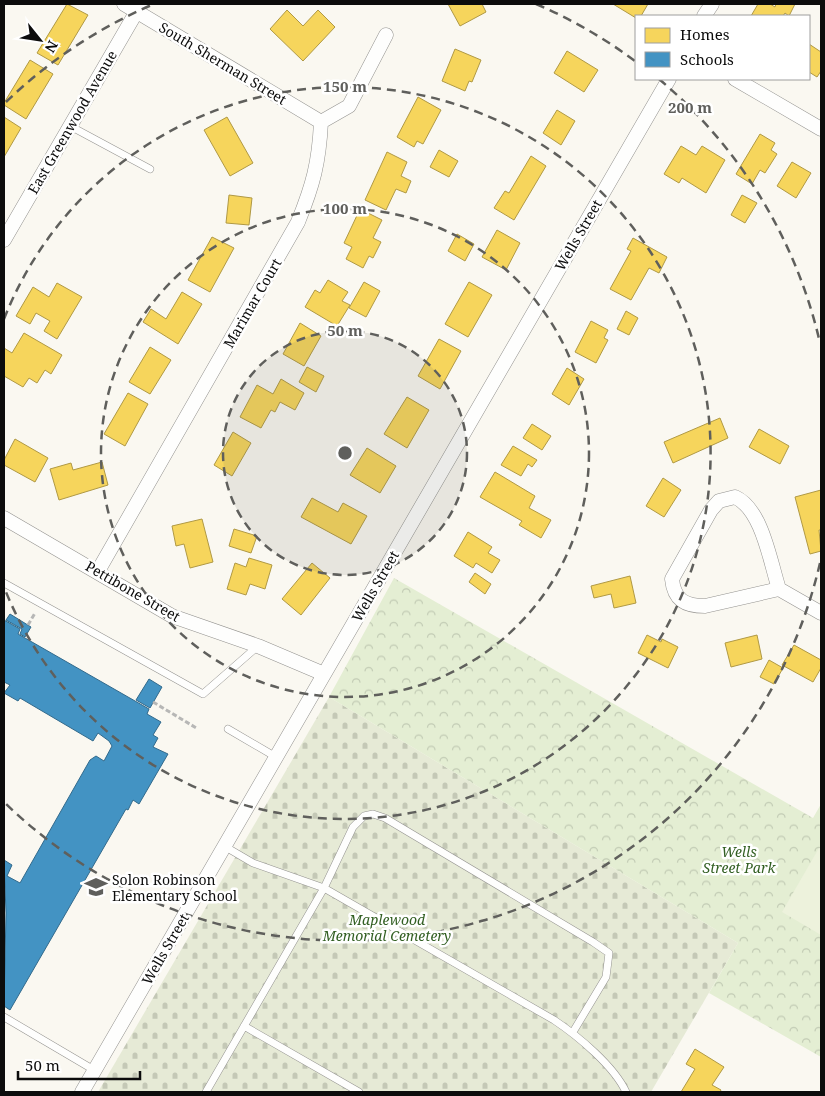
<svg xmlns="http://www.w3.org/2000/svg" width="825" height="1096" font-family="'Noto Serif',serif">
<style>
.cemetery{fill:url(#cemetery-stones)}
.park{fill:url(#park-crowns)}
.pitch{fill:#edf2dc}
.homes{fill:#f6d55c;stroke:#b09944}
.schools{fill:#4393c3;stroke:#326a8c}
.lines{fill:none;stroke-linecap:round;stroke-linejoin:round}
.lane-casing{stroke:#93928f;stroke-width:8}
.street-casing{stroke:#93928f;stroke-width:15}
.path{stroke:#b7b7b6;stroke-width:3;stroke-dasharray:5 2.5;stroke-linecap:butt}
.lane{stroke:#fefefd;stroke-width:7}
.street{stroke:#fefefd;stroke-width:14}
.ring{fill:none;stroke:#5f5f5c;stroke-width:2.5;stroke-dasharray:9 6}
.labels{text-anchor:middle;dominant-baseline:central;stroke-width:5;stroke-linejoin:round;paint-order:stroke}
.street-label{font-size:14px;fill:#0c0c0c;stroke:#fff}
.park-label{font-size:14px;font-style:italic;fill:#325f22;stroke:#fff}
.poi-label{font-size:14px;fill:#0c0c0c;stroke:#fff;text-anchor:start}
.centre{fill:#5f5f5c;stroke:#fff;stroke-width:2.5}
.ring-label{font-size:15px;text-anchor:middle;font-weight:bold;fill:#5f5f5c;stroke:#fff;stroke-width:5;stroke-linejoin:round;paint-order:stroke}
</style>
<defs>
<pattern id="cemetery-stones" width="16" height="16" patternUnits="userSpaceOnUse" patternTransform="scale(1.25)"><rect width="16" height="16" fill="#e6ead6"/><path d="M2 7V4a2 2 0 0 1 4 0v3zM10 15v-3a2 2 0 0 1 4 0v3z" fill="#c4c8b6"/></pattern>
<pattern id="park-crowns" width="20" height="18" patternUnits="userSpaceOnUse" patternTransform="scale(1.25)"><rect width="20" height="18" fill="#e4eed3"/><path d="M2 6a3 3 0 1 1 6 0M12 15a3 3 0 1 1 6 0" fill="none" stroke="#c2cbb4"/></pattern>
</defs>
<rect width="100%" height="100%" fill="#faf8f1"/>
<path class="cemetery" d="M329,697L738,943L651,1092H98Z"/>
<path class="park" d="M394,578L813,818L821,804V1057L709,993L738,943L329,697Z"/>
<path class="pitch" d="M819,848L821,849V935L782,912Z"/>
<path class="homes" d="M67,4L88,15L58,65L37,53Z
M448,4H482L486,12L460,26Z
M613,4H648L641,16H636V18Z
M758,4H770L775,7L776,4H795L789,16L785,13L783,16H751Z
M287,10L303,26L318,10L335,27L303,61L270,29Z
M809,44L821,52V71L817,77L809,72Z
M455,49L481,60L472,82L469,81L465,91L442,81Z
M567,51L598,70L584,92L554,73Z
M30,60L53,74L26,119L4,105V103Z
M418,97L441,110L423,144L417,141L414,147L397,137Z
M557,110L575,121L561,145L543,133Z
M4,117L21,128L4,157Z
M227,117L253,163L230,176L204,130Z
M760,134L775,143L771,150L777,154L765,173L760,170L752,184L736,174Z
M681,146L696,155L702,146L725,160L706,193L682,178L679,183L664,174Z
M439,150L458,161L449,177L430,167Z
M387,152L407,162L401,176L411,181L406,193L396,189L386,210L365,200Z
M531,156L546,166L514,220L494,208L505,191L509,193Z
M792,162L811,173L796,198L777,186Z
M229,195L252,198L249,225L226,223Z
M742,195L757,203L745,223L731,215Z
M360,209L382,220L373,238L381,242L373,258L369,256L363,268L346,259L352,247L344,243Z
M497,230L520,243L506,270L482,257Z
M457,234L474,244L465,261L448,251Z
M212,237L234,248L210,292L188,280Z
M633,238L667,257L659,273L649,268L631,300L610,289L631,251L627,249Z
M328,280L348,292L342,301L350,305L337,326L305,307L315,290L320,293Z
M364,282L380,291L366,317L349,308Z
M469,282L492,295L468,337L445,324Z
M57,283L82,297L57,339L44,331L50,321L36,313L30,324L16,316L33,287L49,297Z
M182,292L202,304L178,344L143,322L151,309L166,319Z
M626,311L638,318L629,335L617,329Z
M591,321L608,330L604,338L608,340L596,363L575,352Z
M300,323L321,336L304,366L283,354Z
M24,333L62,355L51,374L45,370L37,383L29,378L23,387L4,376V348L12,353Z
M439,339L461,351L440,389L418,376Z
M150,347L171,360L150,394L129,382Z
M307,367L324,376L316,392L299,382Z
M567,368L584,379L569,405L552,394Z
M281,379L304,393L295,410L280,402L275,412L271,410L261,428L240,417L257,385L273,394Z
M128,393L148,404L125,446L104,434Z
M407,397L429,410L407,448L384,434Z
M720,418L728,438L673,463L664,442Z
M532,424L551,436L542,450L523,438Z
M759,429L789,446L780,464L749,447Z
M233,432L251,443L232,476L214,465Z
M15,439L48,458L35,482L4,465V460Z
M513,446L537,460L532,467L528,464L521,476L501,465Z
M367,448L396,466L380,493L350,475Z
M102,462L108,485L59,500L50,469L71,463L73,470Z
M495,472L535,496L529,508L551,520L541,538L519,525L522,521L480,497Z
M663,478L681,490L664,517L646,506Z
M821,490V530H819L821,551L810,554L795,497Z
M312,498L338,512L343,503L367,516L351,544L301,517Z
M202,519L213,562L190,568L184,544L176,546L172,526Z
M234,529L257,536L251,553L229,546Z
M468,532L492,547L488,553L500,560L492,573L476,563L473,568L454,556Z
M249,558L272,565L265,589L250,584L246,595L227,589L235,563L246,567Z
M312,563L330,578L301,615L282,599Z
M475,573L491,584L485,594L469,582Z
M630,576L636,603L614,608L611,594L594,598L591,586Z
M647,635L661,642L662,639L678,647L668,668L638,653Z
M757,635L762,659L731,667L725,643Z
M794,645L821,660V668L813,682L782,665Z
M769,660L783,668L774,684L760,677Z
M695,1049L724,1067L712,1085L721,1090L720,1092H681L695,1069L686,1064Z"/>
<path class="schools" d="M10,614L31,627L25,637L20,634L22,629L6,620Z
M4,620L20,629L18,634L149,709L147,714L161,722L153,735L158,738L153,747L168,754L139,804L133,800L128,810L126,809L10,1010L4,1006L6,913L4,860L12,865L7,876L20,883L90,760L96,756L104,761L112,746L109,741L98,733L93,741L20,698L18,701L4,693L10,685L4,682Z
M149,679L162,687L150,708L136,700Z"/>
<g class="lines">
<defs>
<path id="lane" d="M70,126L150,169
M4,583L203,694L258,646
M228,729L276,757
M224,846L253,863L324,888L554,1020C578,1036 614,1066 626,1092
M4,1017L94,1070
M244,1026L359,1092
M206,1092L324,888L353,827L364,816L373,814L385,818L593,942L609,953L606,977L573,1032"/>
<path id="street" d="M124,4L321,122
M704,16L712,4
M735,79L821,129
M321,122L349,106L386,35
M4,240L141,4
M4,518L172,616L258,646L324,674
M98,571L298,222C313,185 319,163 321,122
M779,589L705,606C685,606 674,600 672,579L711,510L719,501L735,497C762,509 770,561 779,589L821,613
M82,1092L669,79"/>
</defs>
<use href="#lane" class="lane-casing"/>
<use href="#street" class="street-casing"/>
<path class="path" d="M28,625L35,613
M153,702L198,729"/>
<use href="#lane" class="lane"/>
<use href="#street" class="street"/>
</g>
<circle cx="345" cy="453" r="122" fill="#5f5f5c" fill-opacity=".12"/>
<g class="ring">
<circle cx="345" cy="453" r="122"/>
<circle cx="345" cy="453" r="244"/>
<path d="M4 319A366 366 0 1 1 4 587"/>
<path d="M820 563A488 488 0 0 1 6 804M6 102A488 488 0 0 1 154 4M536 4A488 488 0 0 1 635 61M659 79A488 488 0 0 1 820 343"/>
</g>
<defs>
<symbol id="school-bare" viewBox="-9 -9 18 18"><path d="M0-5L7-2L0 1L-7-2ZM-4 1L0 2.5L4 1V4Q0 6-4 4Z" fill="#5f5f5c" stroke="#fff" stroke-width="2.5" paint-order="stroke"/></symbol>
</defs>
<g fill-rule="evenodd">
<use href="#school-bare" x="80" y="871" width="32" height="32"/>
</g>
<g class="labels">
<g class="street-label">
<text transform="translate(223 63) rotate(31)">South Sherman Street</text>
<text transform="translate(72 122) rotate(-60)">East Greenwood Avenue</text>
<text transform="translate(578 235) rotate(-60)">Wells Street</text>
<text transform="translate(252 303) rotate(-60)">Marimar Court</text>
<text transform="translate(375 586) rotate(-60)">Wells Street</text>
<text transform="translate(133 591) rotate(30)">Pettibone Street</text>
<text transform="translate(165 949) rotate(-60)">Wells Street</text>
</g>
<g class="park-label">
<text x="739" y="851">Wells<tspan x="739" dy="16">Street Park</tspan></text>
<text x="387" y="919">Maplewood<tspan x="387" dy="16">Memorial Cemetery</tspan></text>
</g>
<g class="poi-label">
<text x="112" y="879">Solon Robinson<tspan x="112" dy="16">Elementary School</tspan></text>
</g>
</g>
<circle cx="345" cy="453" r="8" class="centre"/>
<g class="ring-label">
<text x="345" y="92">150 m</text>
<text x="690" y="113">200 m</text>
<text x="345" y="214">100 m</text>
<text x="345" y="336">50 m</text>
</g>
<rect width="825" height="1096" fill="none" stroke="#0c0c0c" stroke-width="10"/>
<rect x="635" y="15" width="175" height="65" fill="#ffffff" stroke="#9e9e9e"/>
<rect x="645" y="28" width="25" height="15" fill="#f6d55c" stroke="#9e9e9e"/>
<text x="680" y="40" font-size="15" fill="#0c0c0c">Homes</text>
<rect x="645" y="52" width="25" height="15" fill="#4393c3" stroke="#9e9e9e"/>
<text x="680" y="65" font-size="15" fill="#0c0c0c">Schools</text>
<g transform="translate(40 40) rotate(120)" stroke="#ffffff" stroke-width="4" paint-order="stroke">
<path d="M0-4L9 19L0 12L-9 19Z" fill="#0c0c0c"/>
<text y="-8" font-size="14" font-weight="bold" text-anchor="middle" fill="#0c0c0c">N</text>
</g>
<path d="M18 1071v8h122v-8" fill="none" stroke="#0c0c0c" stroke-width="2.5"/>
<text x="25" y="1071" font-size="15" fill="#0c0c0c" stroke="#ffffff" stroke-width="4" paint-order="stroke">50 m</text>
</svg>
